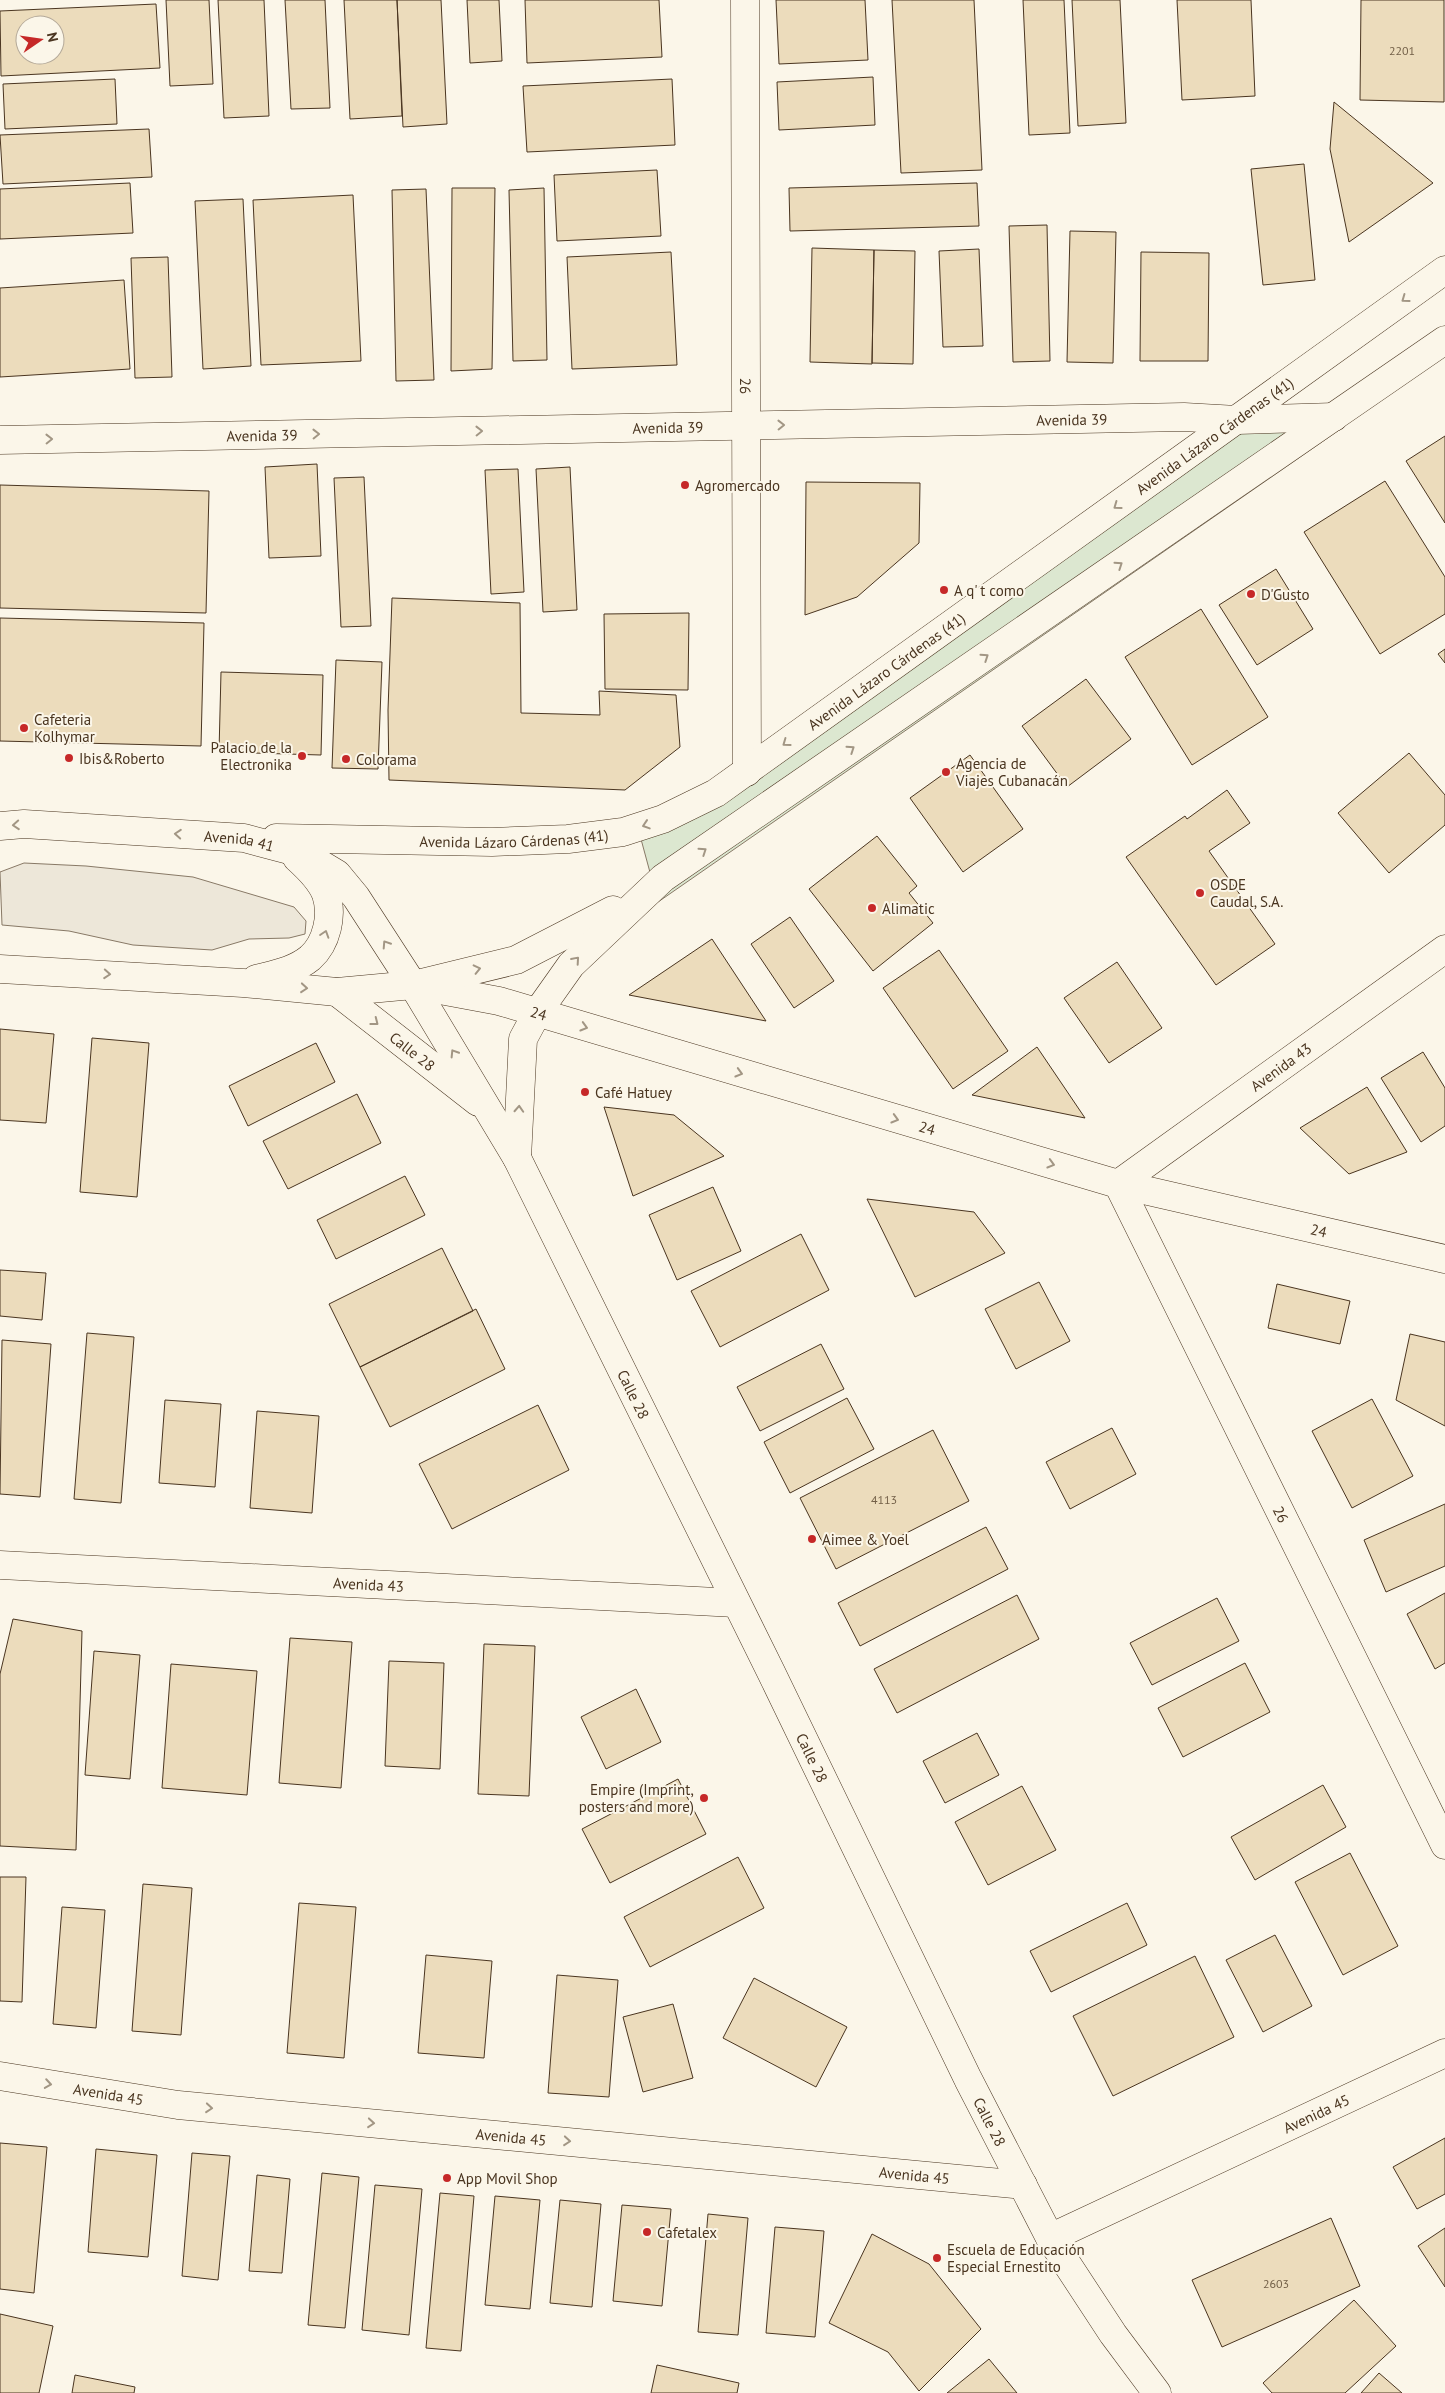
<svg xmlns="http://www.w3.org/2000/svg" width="1445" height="2393" font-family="'PT Sans',sans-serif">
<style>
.green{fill:#dce7d0;stroke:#887966}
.parking{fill:#ede7d9;stroke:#887966}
.building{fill:#ecdcbc;stroke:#4a3520;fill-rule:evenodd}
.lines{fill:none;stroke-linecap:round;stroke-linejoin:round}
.minor-casing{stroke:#4a3520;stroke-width:29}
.major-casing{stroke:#4a3520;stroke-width:29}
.minor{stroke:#fbf6e9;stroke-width:28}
.major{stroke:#fbf6e9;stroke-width:28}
.oneway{stroke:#a29684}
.poi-dot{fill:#c62828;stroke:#fbf6e9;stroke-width:2}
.labels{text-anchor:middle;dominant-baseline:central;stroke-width:4;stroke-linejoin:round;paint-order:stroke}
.number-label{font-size:12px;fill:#725f47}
.street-label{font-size:15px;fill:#4a3520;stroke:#fbf6e9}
.poi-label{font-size:15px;fill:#4a3520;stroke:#fbf6e9;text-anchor:start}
</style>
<rect width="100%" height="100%" fill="#fbf6e9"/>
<path class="green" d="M1241,426H1345L658,902L638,828L664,819Z"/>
<path class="parking" d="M24,863L86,866L193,877L294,907L306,921L305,934L289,938L249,939L212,950L133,945L69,931L2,925L0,872Z"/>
<path class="building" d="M166,0H209L213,84L170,86Z
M218,0H264L269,116L224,118Z
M285,0H325L330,108L291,109Z
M344,0H397L402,116L350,119Z
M397,0H441L447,124L403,127Z
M467,0H499L502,61L470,63Z
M525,0H659L662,57L527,63Z
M776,0H865L868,60L779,64Z
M892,0H974L982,170L901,173Z
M1023,0H1064L1070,133L1029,135Z
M1072,0H1120L1126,123L1078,126Z
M1177,0H1251L1255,96L1182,100Z
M1361,0H1444V102L1360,100Z
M156,4L160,68L1,76L0,11ZM25,25H55V55H25Z
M873,77L875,125L779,130L777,82Z
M115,79L117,124L5,129L3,84Z
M672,79L675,145L527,152L523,86Z
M1334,102L1433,183L1349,242L1330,149Z
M149,129L152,177L3,184L0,135Z
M1304,164L1315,280L1263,285L1251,169Z
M657,170L661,236L557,241L554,175Z
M130,183L133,233L0,239V189Z
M977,183L979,226L790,231L789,188Z
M452,188H495L492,369L451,371Z
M544,188L547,360L513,361L509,190Z
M426,189L434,380L396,381L392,190Z
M353,195L361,361L261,365L253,200Z
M243,199L251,366L203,369L195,201Z
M1047,225L1050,361L1013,362L1009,226Z
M1070,231L1116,232L1113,363L1067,362Z
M812,248L874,250L872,364L810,362Z
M979,249L983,346L943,347L939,251Z
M874,250L915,251L913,364L872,363Z
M671,252L677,365L572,369L567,257Z
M1141,252L1209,253L1208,361H1140Z
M168,257L172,377L135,378L131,258Z
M124,280L130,369L0,377V288Z
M1445,436V523L1406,461Z
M317,464L321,556L269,558L265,467Z
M570,467L577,610L543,612L536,469Z
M518,469L524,592L491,594L485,470Z
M364,477L371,626L341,627L334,478Z
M1385,481L1445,577V614L1380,654L1304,532Z
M806,482L920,483L919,543L857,597L805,615Z
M0,485L209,491L206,613L0,608Z
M1276,569L1313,629L1257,665L1219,605Z
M392,598L520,603L521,713L600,715L599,691L676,695L680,747L625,790L389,780L388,710Z
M1201,609L1268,717L1192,765L1125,657Z
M689,613L688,690L605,689L604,614Z
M0,618L204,623L201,746L0,741Z
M1445,649V663L1438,654Z
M336,660L382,662L378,769L332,768Z
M221,672L323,675L321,755L219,752Z
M1086,679L1131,739L1067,787L1022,726Z
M1409,753L1445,795V825L1389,873L1338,813Z
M970,755L1023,829L963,872L910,798Z
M1227,790L1250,823L1209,851L1275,944L1216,985L1126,857L1185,816L1187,819Z
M877,836L917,886L909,893L933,923L873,971L809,889Z
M790,917L834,981L794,1008L751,944Z
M712,939L766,1021L629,995Z
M939,950L1008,1051L953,1089L883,988Z
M1117,962L1162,1028L1109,1063L1064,998Z
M0,1029L54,1034L46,1123L0,1120Z
M92,1038L149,1043L137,1197L80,1192Z
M316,1043L335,1082L248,1126L229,1086Z
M1037,1047L1085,1118L972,1095Z
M1423,1052L1445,1088V1126L1421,1142L1381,1078Z
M1367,1087L1407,1152L1349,1174L1300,1128Z
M357,1094L381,1143L288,1189L263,1141Z
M604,1107L674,1115L724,1156L633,1196Z
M405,1176L425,1215L336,1259L317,1220Z
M713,1187L741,1251L677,1280L649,1215Z
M867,1199L974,1212L1005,1253L915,1297Z
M801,1234L829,1290L720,1347L691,1291Z
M442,1248L473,1311L360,1367L329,1304Z
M0,1270L46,1273L42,1320L0,1316Z
M1039,1282L1070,1341L1016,1369L985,1309Z
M1277,1284L1350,1301L1340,1344L1268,1328Z
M476,1309L505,1369L390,1427L360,1367Z
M87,1333L134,1337L121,1503L74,1499Z
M1410,1334L1445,1342V1426L1396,1400Z
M2,1340L51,1344L40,1497L0,1494Z
M821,1344L844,1389L760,1431L737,1387Z
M847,1398L874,1449L790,1493L764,1442Z
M1372,1399L1413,1476L1352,1508L1312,1431Z
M165,1400L221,1404L215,1487L159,1483Z
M538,1405L569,1470L452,1529L419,1464Z
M257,1411L319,1416L312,1513L250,1508Z
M1112,1428L1136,1474L1070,1509L1046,1462Z
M933,1430L969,1501L836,1569L800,1498Z
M1445,1504V1566L1386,1592L1364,1540Z
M986,1527L1008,1569L860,1646L838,1603Z
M1445,1593V1663L1435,1669L1407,1614Z
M1017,1595L1039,1639L897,1713L874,1669Z
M1217,1598L1239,1641L1152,1685L1130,1643Z
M13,1619L82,1631L76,1850L0,1846V1674Z
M290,1638L352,1642L341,1788L279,1783Z
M484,1644L535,1646L529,1796L478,1794Z
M94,1651L140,1655L130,1779L85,1775Z
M389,1661L444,1663L440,1769L385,1766Z
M1245,1663L1270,1712L1183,1757L1158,1708Z
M171,1664L257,1671L247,1795L162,1788Z
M636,1689L661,1742L606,1769L581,1717Z
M977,1733L999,1775L945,1803L923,1761Z
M678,1779L706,1834L610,1883L582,1829Z
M1323,1785L1346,1827L1255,1880L1231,1837Z
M1022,1786L1056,1850L988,1885L955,1822Z
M1350,1853L1398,1946L1343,1975L1295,1882Z
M738,1857L764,1908L650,1967L624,1917Z
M0,1877H26L22,2002L0,2001Z
M143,1884L192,1888L181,2035L132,2031Z
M299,1903L356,1907L344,2058L287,2053Z
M1127,1903L1147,1945L1051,1992L1030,1951Z
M62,1907L105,1910L96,2028L53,2024Z
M1275,1935L1312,2006L1263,2032L1226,1960Z
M426,1955L492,1961L484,2058L418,2053Z
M1195,1956L1234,2037L1113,2096L1073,2016Z
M557,1975L618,1980L609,2097L548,2093Z
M754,1978L847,2027L816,2087L723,2038Z
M673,2004L693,2078L643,2092L623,2017Z
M1445,2138V2194L1417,2209L1393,2167Z
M0,2143L47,2147L34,2293L0,2289Z
M96,2149L157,2155L148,2257L88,2252Z
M192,2153L230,2156L218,2280L182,2276Z
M322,2173L359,2177L345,2328L308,2325Z
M257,2175L290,2179L282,2273L249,2271Z
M375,2185L422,2189L409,2335L362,2330Z
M440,2193L474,2196L461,2351L426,2348Z
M495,2196L540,2200L530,2309L485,2305Z
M560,2200L601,2204L592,2307L550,2303Z
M622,2205L671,2209L662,2306L613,2301Z
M708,2214L748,2218L738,2335L698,2332Z
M1331,2218L1360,2286L1222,2347L1192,2280Z
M775,2227L824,2231L815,2337L766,2333Z
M1445,2228V2287L1418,2246Z
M872,2234L929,2264L981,2329L919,2391L888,2352L829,2323Z
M1354,2300L1396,2346L1345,2393H1272L1263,2383Z
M0,2314L53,2326L39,2393H0Z
M989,2359L1017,2393H947Z
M657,2365L739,2383L737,2393H651Z
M1379,2373L1402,2393H1361Z
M75,2375L135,2387L134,2393H72Z"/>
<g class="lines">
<defs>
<g id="minor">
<path id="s1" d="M745,0L747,772"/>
<path id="s2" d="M0,440L1184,417L1237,420L1334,417"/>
<path id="s3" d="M1445,949L1118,1184L1445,1845"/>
<path id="s4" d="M413,985L499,1001L1118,1184L1445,1259"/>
<path id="s5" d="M0,1565L736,1603"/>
<path id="s6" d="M0,2076L178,2105L1023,2185"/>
<path id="s7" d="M1050,2238L1445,2053"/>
</g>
<g id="major">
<path id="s8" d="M0,826L24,824L244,838L289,850L312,859L337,874L356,897L413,985L517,1158L771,1672L968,2079L1050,2238L1113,2334L1157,2393"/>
<path id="s9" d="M276,838L492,842L568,839L623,832L663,819L716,793L1445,270"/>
<path d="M0,969L243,983L337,992L413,985L516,960L613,910"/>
<path d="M256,979C275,974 294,971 310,958C327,943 333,915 326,894C321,881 307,867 297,858"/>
<path id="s10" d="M337,992L478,1102"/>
<path d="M517,1158L523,1039L537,1013L571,965L663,878L1445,340"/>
</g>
</defs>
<use href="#minor" class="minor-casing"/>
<use href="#major" class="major-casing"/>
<use href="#minor" class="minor"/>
<use href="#major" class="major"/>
</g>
<defs><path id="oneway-chevron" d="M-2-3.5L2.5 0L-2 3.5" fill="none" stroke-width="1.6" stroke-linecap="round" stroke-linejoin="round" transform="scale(1.25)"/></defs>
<g class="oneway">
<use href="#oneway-chevron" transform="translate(1405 299) rotate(144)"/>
<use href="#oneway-chevron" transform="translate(781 425) rotate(-1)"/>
<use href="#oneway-chevron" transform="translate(479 431) rotate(-1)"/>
<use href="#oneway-chevron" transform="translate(316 434) rotate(-1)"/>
<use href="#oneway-chevron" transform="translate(49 439) rotate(-1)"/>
<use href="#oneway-chevron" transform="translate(1117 506) rotate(144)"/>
<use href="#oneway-chevron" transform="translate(1119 565) rotate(-34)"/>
<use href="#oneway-chevron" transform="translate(985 657) rotate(-34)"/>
<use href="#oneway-chevron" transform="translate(786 743) rotate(144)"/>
<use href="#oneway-chevron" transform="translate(851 749) rotate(-34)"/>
<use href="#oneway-chevron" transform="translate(16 825) rotate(176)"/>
<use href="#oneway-chevron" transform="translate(646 825) rotate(162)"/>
<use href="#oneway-chevron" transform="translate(178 834) rotate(-176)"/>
<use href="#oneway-chevron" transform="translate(703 851) rotate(-34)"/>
<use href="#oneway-chevron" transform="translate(325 934) rotate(-72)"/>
<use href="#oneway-chevron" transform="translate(386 944) rotate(-123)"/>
<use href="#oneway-chevron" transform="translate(576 960) rotate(-49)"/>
<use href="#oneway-chevron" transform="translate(477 969) rotate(-13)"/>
<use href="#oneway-chevron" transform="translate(107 974) rotate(4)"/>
<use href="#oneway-chevron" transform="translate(304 988) rotate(5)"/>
<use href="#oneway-chevron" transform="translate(375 1022) rotate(38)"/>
<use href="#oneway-chevron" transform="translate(584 1027) rotate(16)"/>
<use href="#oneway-chevron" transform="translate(454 1053) rotate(-122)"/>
<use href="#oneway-chevron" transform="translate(739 1073) rotate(16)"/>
<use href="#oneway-chevron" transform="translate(519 1109) rotate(-87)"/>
<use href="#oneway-chevron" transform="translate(895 1119) rotate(16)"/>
<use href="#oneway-chevron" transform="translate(1051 1164) rotate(16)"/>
<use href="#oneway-chevron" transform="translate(48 2084) rotate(9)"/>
<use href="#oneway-chevron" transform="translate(209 2108) rotate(5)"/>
<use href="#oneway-chevron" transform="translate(371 2123) rotate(5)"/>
<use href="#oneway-chevron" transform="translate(567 2141) rotate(5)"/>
</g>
<g class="poi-dot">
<circle cx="685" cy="485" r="5"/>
<circle cx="944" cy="590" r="5"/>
<circle cx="1251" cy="594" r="5"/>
<circle cx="24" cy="728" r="5"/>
<circle cx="302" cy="756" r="5"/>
<circle cx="69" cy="758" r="5"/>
<circle cx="346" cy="759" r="5"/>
<circle cx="946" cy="772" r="5"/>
<circle cx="1200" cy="893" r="5"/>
<circle cx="872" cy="908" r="5"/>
<circle cx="585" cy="1092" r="5"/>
<circle cx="812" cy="1539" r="5"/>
<circle cx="704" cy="1798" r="5"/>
<circle cx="447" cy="2178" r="5"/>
<circle cx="647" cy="2232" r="5"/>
<circle cx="937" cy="2258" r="5"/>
</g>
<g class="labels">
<g class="number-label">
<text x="1402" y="50">2201</text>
<text x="884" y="1499">4113</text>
<text x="1276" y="2283">2603</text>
</g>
<g class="street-label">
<text stroke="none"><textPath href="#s1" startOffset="386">26</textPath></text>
<text stroke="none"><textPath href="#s2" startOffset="1072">Avenida 39</textPath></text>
<text stroke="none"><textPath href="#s2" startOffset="668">Avenida 39</textPath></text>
<text stroke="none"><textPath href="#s2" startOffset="262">Avenida 39</textPath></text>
<text stroke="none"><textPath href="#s9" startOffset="1062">Avenida Lázaro Cárdenas (41)</textPath></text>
<text stroke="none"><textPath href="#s9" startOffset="658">Avenida Lázaro Cárdenas (41)</textPath></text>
<text stroke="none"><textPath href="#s9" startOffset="238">Avenida Lázaro Cárdenas (41)</textPath></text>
<text stroke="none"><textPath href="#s8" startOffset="240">Avenida 41</textPath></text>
<text stroke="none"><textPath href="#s4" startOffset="129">24</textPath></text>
<text stroke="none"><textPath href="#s10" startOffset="96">Calle 28</textPath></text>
<text transform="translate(1281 1067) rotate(-36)">Avenida 43</text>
<text stroke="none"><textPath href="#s4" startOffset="534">24</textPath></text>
<text stroke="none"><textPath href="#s4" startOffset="939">24</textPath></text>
<text stroke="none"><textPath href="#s8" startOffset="945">Calle 28</textPath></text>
<text stroke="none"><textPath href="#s3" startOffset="771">26</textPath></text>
<text stroke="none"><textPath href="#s5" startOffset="369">Avenida 43</textPath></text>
<text stroke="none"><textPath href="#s8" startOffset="1350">Calle 28</textPath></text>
<text stroke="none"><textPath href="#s6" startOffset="110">Avenida 45</textPath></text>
<text stroke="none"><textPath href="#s7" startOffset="294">Avenida 45</textPath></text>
<text stroke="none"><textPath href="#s8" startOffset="1755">Calle 28</textPath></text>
<text stroke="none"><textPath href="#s6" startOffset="515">Avenida 45</textPath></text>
<text stroke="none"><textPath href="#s6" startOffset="920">Avenida 45</textPath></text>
</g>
<g class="poi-label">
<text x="695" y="485">Agromercado</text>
<text x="954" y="590">A q' t como</text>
<text x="1261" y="594">D'Gusto</text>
<text x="34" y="719">Cafeteria<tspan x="34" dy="17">Kolhymar</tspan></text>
<text x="292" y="747" text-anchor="end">Palacio de la<tspan x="292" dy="17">Electronika</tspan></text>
<text x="79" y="758">Ibis&amp;Roberto</text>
<text x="356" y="759">Colorama</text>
<text x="956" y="763">Agencia de<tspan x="956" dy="17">Viajes Cubanacán</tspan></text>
<text x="1210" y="884">OSDE<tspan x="1210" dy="17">Caudal, S.A.</tspan></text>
<text x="882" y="908">Alimatic</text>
<text x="595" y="1092">Café Hatuey</text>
<text x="822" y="1539">Aimee &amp; Yoel</text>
<text x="694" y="1789" text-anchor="end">Empire (Imprint,<tspan x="694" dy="17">posters and more)</tspan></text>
<text x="457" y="2178">App Movil Shop</text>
<text x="657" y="2232">Cafetalex</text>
<text x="947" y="2249">Escuela de Educación<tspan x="947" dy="17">Especial Ernestito</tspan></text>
</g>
</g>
<g transform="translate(40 40) rotate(77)"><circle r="24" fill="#fbf6e9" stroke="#b4a999"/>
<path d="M0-4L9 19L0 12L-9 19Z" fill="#c62828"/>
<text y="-8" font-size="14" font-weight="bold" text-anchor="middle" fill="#4a3520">N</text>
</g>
</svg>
